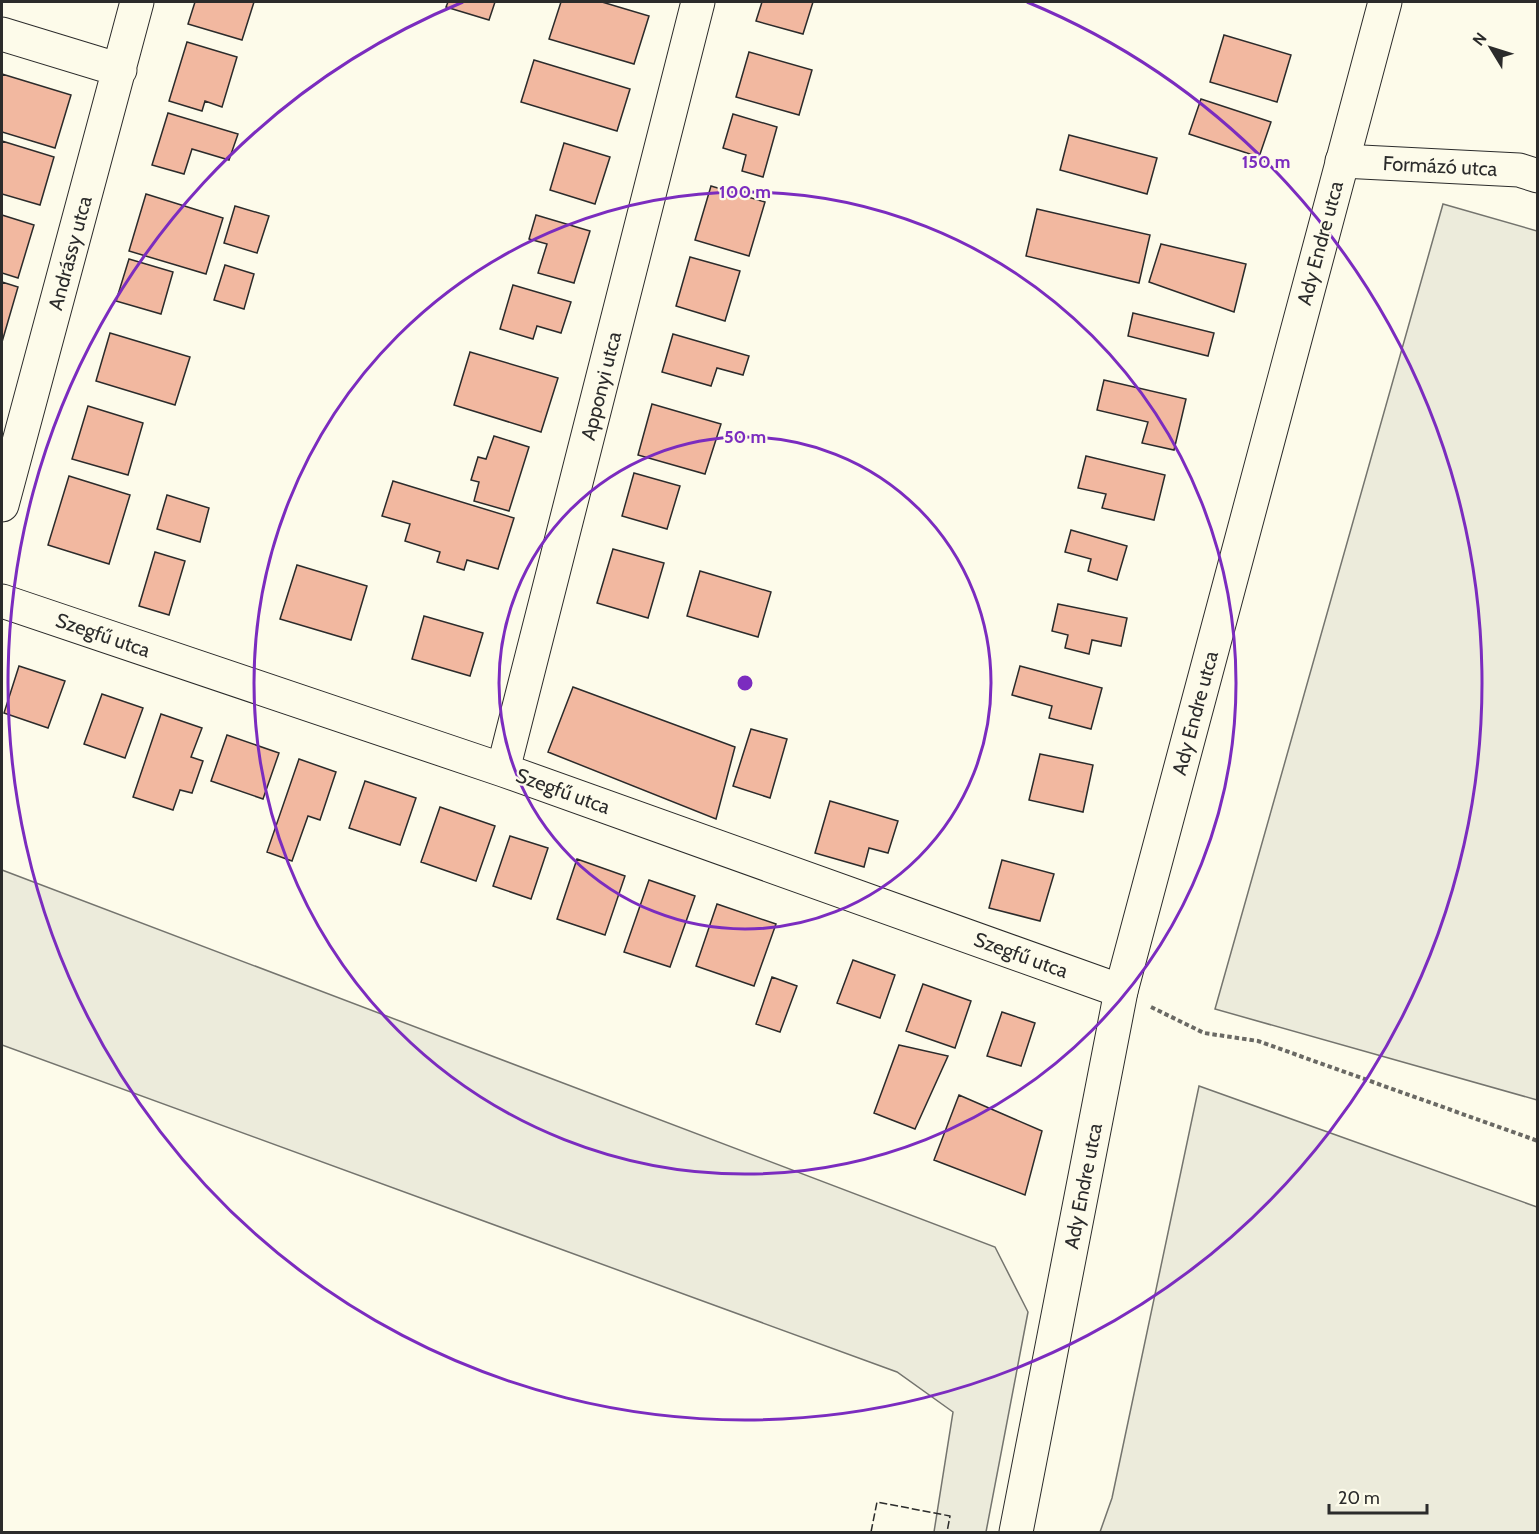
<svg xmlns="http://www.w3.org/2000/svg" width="1539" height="1534" font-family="Cabin,sans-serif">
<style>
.green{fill:#ecebdb;stroke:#74746e;stroke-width:1.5}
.building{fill:#f2b8a0;stroke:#2b2b2b;stroke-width:1.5}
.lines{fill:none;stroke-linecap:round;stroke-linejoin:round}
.minor-casing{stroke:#2b2b2b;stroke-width:35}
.major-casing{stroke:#2b2b2b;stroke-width:35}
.path{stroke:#6a6964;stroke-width:4;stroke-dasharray:4.5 3;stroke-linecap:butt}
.minor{stroke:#fdfbea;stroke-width:33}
.major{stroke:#fdfbea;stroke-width:33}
.fence{stroke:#2b2b2b;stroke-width:1.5;stroke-dasharray:8 3;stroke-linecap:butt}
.ring{fill:none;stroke:#7b2cbf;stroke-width:3}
.labels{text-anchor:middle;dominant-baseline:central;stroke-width:4.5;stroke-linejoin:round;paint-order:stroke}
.street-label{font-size:20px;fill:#2b2b2b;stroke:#fdfbea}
.centre{fill:#7b2cbf;stroke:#fdfbea;stroke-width:3}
.ring-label{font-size:18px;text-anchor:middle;font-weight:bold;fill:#7b2cbf;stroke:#fdfbea;stroke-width:4.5;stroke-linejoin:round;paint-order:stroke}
</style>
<rect width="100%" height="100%" fill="#fdfbea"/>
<path class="green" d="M1443,204L1537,231V1100L1215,1009Z
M2,870L995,1247L1028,1312L986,1532H934L953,1412L897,1372L2,1045Z
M1199,1086L1537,1207V1532H1100L1112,1498Z"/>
<path class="building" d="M195,2H254L242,40L188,24Z
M448,2H495L489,20L446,7Z
M561,2H602L649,16L634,64L549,39Z
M762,2H813L803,34L756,21Z
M1224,35L1291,55L1277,102L1210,82Z
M187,42L237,57L222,107L205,101L202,111L169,101Z
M749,52L812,70L799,115L736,97Z
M534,60L630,89L617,131L521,102Z
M2,74L71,95L55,148L2,132Z
M1201,99L1271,122L1259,157L1189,134Z
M168,113L238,134L229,160L192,149L184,174L152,165Z
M733,114L777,127L763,177L742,171L746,155L723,148Z
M1069,135L1157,158L1147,194L1060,170Z
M2,141L54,157L40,205L2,194Z
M564,143L610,157L595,204L550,190Z
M711,186L765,202L749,256L695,240Z
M146,194L223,218L206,274L129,251Z
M235,206L269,216L257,253L224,243Z
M1037,209L1150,235L1139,283L1026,256Z
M2,215L34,225L18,278L2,273Z
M536,215L590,231L574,283L538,273L547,244L529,239Z
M1161,244L1246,264L1234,312L1149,282Z
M690,257L740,271L725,321L676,306Z
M129,259L173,272L161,314L116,301Z
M225,265L254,274L244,309L214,300Z
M2,282L18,287L2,342Z
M513,285L571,302L561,333L537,326L533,339L500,329Z
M1133,313L1214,333L1208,356L1128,336Z
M110,333L190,357L175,405L96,381Z
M673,334L749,356L743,375L717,368L711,386L662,372Z
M470,352L558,378L541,432L454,405Z
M1104,380L1186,399L1174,450L1142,443L1148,422L1097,410Z
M652,404L721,424L705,474L638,455Z
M88,406L143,423L128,475L72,459Z
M494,436L529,447L509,511L474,501L479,482L471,480L478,457L486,459Z
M1086,456L1165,475L1154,520L1102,508L1106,494L1078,488Z
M634,473L680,486L667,529L622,516Z
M69,476L130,495L109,564L48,545Z
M393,481L514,518L498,569L467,560L464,570L437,562L440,552L405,541L410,524L382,516Z
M167,495L209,508L200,542L157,529Z
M1071,530L1127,546L1117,580L1088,571L1091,559L1065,552Z
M613,549L664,563L648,618L597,603Z
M155,552L185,561L169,615L139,606Z
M297,565L367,586L351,640L280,619Z
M700,571L771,592L758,637L687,616Z
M1058,604L1127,618L1121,646L1092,640L1089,654L1065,648L1068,635L1052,631Z
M424,616L483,633L470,676L412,659Z
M19,666L65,681L48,728L4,713Z
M1020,666L1102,688L1091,729L1049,718L1052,706L1012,695Z
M573,687L735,747L716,819L548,752Z
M102,694L143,708L125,758L84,744Z
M161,714L202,728L191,757L203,761L192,793L180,790L173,810L133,797Z
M751,729L787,739L770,798L733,786Z
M227,735L279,753L263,799L211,781Z
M1040,754L1093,765L1083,812L1029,800Z
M299,759L336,772L320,820L308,816L292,861L267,852Z
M365,781L416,798L400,845L349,828Z
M830,801L898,821L888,853L869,848L864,867L815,853Z
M440,807L495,826L476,881L421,862Z
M510,836L548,848L531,899L493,886Z
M577,859L625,876L605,935L557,919Z
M1002,860L1054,874L1040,921L989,908Z
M649,880L695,896L670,967L624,952Z
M717,904L776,924L754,986L696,966Z
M853,960L895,975L880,1018L837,1003Z
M772,977L797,986L780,1032L756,1024Z
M923,984L971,1001L955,1048L906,1031Z
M1002,1012L1035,1023L1021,1066L987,1056Z
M899,1045L948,1056L915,1129L874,1113Z
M959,1095L1042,1131L1025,1195L934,1160Z"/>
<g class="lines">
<defs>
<path id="minor" d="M2,34L120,70
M1342,161L1519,170L1538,176
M2,505L137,2
M2,601L503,770L1121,991
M503,770L698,2"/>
<path id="major" d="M1016,1532L1121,991L1385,2"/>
</defs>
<use href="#minor" class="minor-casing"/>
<use href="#major" class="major-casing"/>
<path class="path" d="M1151,1007L1204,1033L1258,1041L1538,1141"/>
<use href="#minor" class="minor"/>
<use href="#major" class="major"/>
<path class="fence" d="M871,1532L877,1502L950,1516L947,1532"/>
</g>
<g class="ring">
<circle cx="745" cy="683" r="246"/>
<circle cx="745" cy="683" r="491"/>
<path d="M1027 2A737 737 0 1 1 463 2"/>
</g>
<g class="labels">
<g class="street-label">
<text transform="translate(1440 166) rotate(3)">Formázó utca</text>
<text transform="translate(1320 243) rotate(-75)">Ady Endre utca</text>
<text transform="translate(70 253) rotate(-75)">Andrássy utca</text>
<text transform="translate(601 386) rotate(-76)">Apponyi utca</text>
<text transform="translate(103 635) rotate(19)">Szegfű utca</text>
<text transform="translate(1195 713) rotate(-75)">Ady Endre utca</text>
<text transform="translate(563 791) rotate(20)">Szegfű utca</text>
<text transform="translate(1021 955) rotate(20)">Szegfű utca</text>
<text transform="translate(1083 1186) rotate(-79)">Ady Endre utca</text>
</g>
</g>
<circle cx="745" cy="683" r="9" class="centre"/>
<g class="ring-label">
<text x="1266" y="168">150 m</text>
<text x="745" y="198">100 m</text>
<text x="745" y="443">50 m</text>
</g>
<rect width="1539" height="1534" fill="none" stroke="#2b2b2b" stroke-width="6"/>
<g transform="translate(1491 48) rotate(308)" stroke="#fdfbea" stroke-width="4.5" paint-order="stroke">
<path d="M0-4.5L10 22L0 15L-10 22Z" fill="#2b2b2b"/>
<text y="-9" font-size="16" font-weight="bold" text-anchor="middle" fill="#2b2b2b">N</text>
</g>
<path d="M1329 1504v9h98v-9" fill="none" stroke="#2b2b2b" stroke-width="3"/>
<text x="1338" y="1504" font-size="18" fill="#2b2b2b" stroke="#fdfbea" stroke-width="4.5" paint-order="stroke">20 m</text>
</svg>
